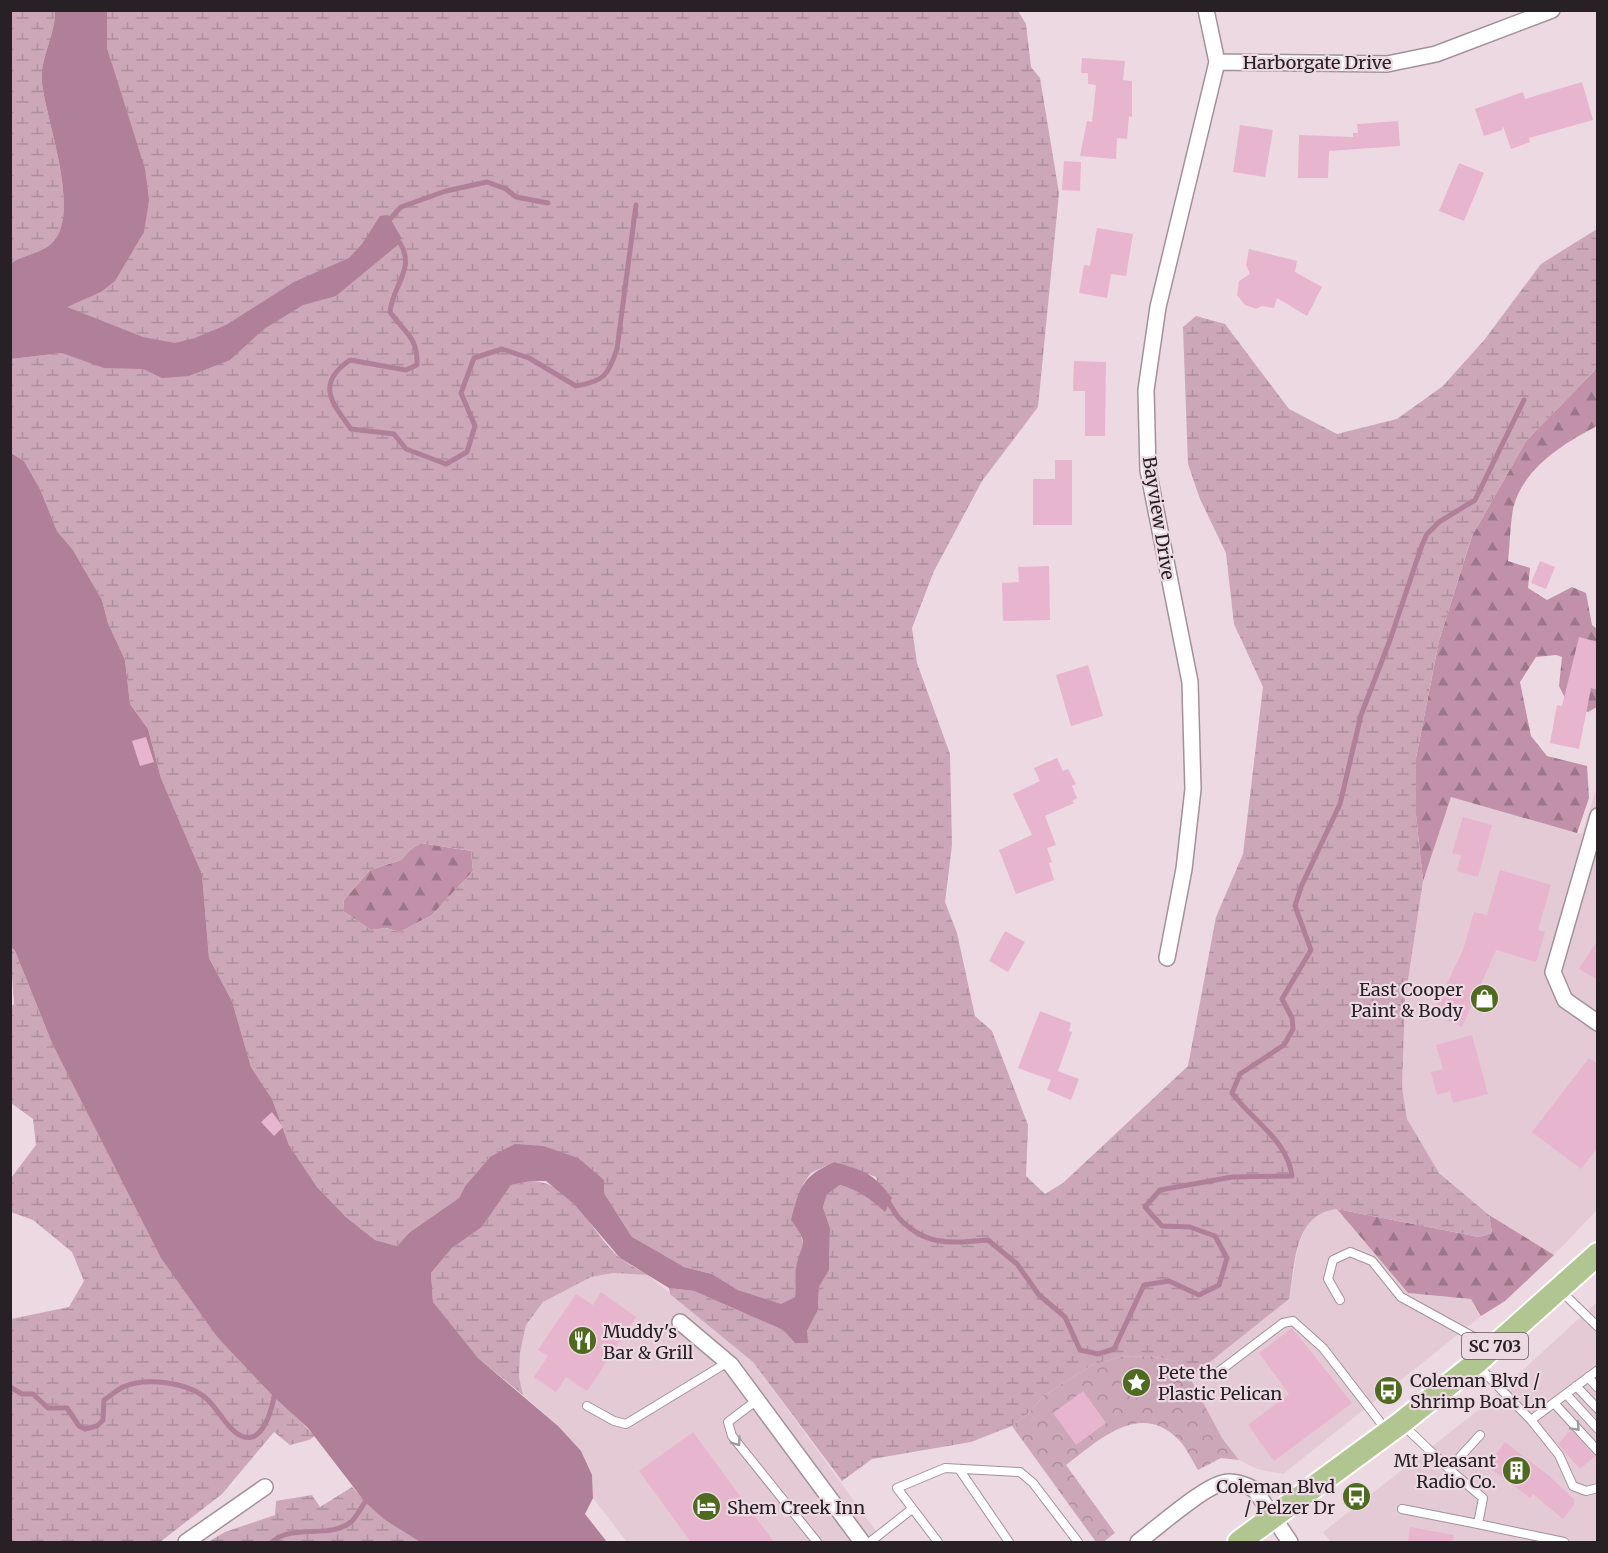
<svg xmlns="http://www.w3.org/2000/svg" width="1608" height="1553" font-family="Merriweather,serif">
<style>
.built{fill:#e4cad5}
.forest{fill:url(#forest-firs)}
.wetland{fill:url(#wetland-marsh);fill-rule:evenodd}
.park{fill:url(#park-crowns)}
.water{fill:#b08098}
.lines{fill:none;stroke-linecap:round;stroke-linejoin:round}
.stream{stroke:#b08098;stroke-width:5}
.building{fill:#e8b5ce}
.lane-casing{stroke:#a3919a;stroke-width:10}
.street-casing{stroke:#a3919a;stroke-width:18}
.primary-casing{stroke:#fff;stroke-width:26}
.lane{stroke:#fff;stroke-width:8}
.street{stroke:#fff;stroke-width:15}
.primary{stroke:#b0c590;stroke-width:22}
.oneway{stroke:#9e9b9c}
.labels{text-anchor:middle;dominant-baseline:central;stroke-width:4.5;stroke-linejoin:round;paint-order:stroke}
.shield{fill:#ecd9e2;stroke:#62585d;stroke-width:1.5}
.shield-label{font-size:16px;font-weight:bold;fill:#272024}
.street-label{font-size:18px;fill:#272024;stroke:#ecd9e2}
.poi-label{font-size:18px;fill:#272024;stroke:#ecd9e2;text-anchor:start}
</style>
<defs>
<pattern id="forest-firs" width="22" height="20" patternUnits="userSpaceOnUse" patternTransform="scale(1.5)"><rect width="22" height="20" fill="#c191a9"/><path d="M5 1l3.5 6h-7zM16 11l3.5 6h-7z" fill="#9d7689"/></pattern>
<pattern id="wetland-marsh" width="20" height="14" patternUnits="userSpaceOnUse" patternTransform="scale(1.5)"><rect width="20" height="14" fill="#cba7b8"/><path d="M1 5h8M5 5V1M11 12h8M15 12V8" fill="none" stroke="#ae8f9e"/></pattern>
<pattern id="park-crowns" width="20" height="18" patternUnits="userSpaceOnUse" patternTransform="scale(1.5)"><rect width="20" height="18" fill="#cba7b8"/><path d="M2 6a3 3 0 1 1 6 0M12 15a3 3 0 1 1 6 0" fill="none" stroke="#ae8f9e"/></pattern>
</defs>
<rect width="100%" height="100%" fill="#ecd9e2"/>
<path class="built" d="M1597,787V1210L1554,1255L1489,1215L1439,1173L1407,1119L1402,1087L1405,1000L1423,881L1451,797L1582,834Z
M1337,1209L1408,1293L1471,1299L1481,1316L1283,1474L1257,1469L1239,1460L1222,1438L1190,1378L1289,1299L1298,1247L1307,1223L1321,1211Z
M613,1273L648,1275L753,1362L884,1542H627L593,1498L592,1475L558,1426L523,1395L519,1377L520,1353L526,1325L543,1302L591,1277Z
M1597,1302V1542H1331L1323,1532L1486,1404Z"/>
<path class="forest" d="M1597,368V426C1564,443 1522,469 1513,509C1510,526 1510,544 1508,561L1530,568L1528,588L1547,600L1572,587L1586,593L1592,625L1597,629V707L1588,712L1569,706L1559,686L1562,657L1556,655L1536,657L1520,682L1531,736L1547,756L1587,766L1589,798L1577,833L1451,797L1423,881L1416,815V758L1439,641L1472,536L1526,441Z
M421,843L471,851L473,871L432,915L400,932L386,928L371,930L343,911L344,900L370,870L401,860L410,850Z
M1337,1209L1479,1237L1492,1233L1489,1215L1554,1255L1505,1301L1481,1316L1471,1299L1408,1293Z"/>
<path class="wetland" d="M11,11H55C56,34 39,59 42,83C46,121 82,213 52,243C42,253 23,255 11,263Z
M107,11H1018L1026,24L1031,67L1040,78L1059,193L1038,407L982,481L934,571L912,628L917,663L950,754L952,845L945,902L957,933L975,1016L992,1031L1028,1125L1026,1176L1045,1194L1063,1183L1188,1066L1216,917L1243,854L1263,687L1234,624L1226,553L1200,499L1188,464L1183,327L1196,316L1225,324L1289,409L1337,434L1397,419L1443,386L1485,339L1541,264L1597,229V368L1526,441L1472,536L1439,641L1416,758V815L1423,881L1405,1000L1402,1087L1407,1119L1439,1173L1489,1215L1492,1233L1479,1237L1337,1209C1294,1213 1295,1264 1289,1299L1190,1378L1174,1361L1150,1356L1120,1357L1092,1365L1043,1396L1030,1412L1012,1426L971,1442L872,1459L842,1481L753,1362L670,1294L669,1288L694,1291L783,1330L795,1343L807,1331L818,1310L819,1287L829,1269L830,1228L823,1207L827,1193L840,1185L853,1189L872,1199L885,1211L876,1177L834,1162L811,1173L803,1184L800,1232L804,1247L797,1266L795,1297L781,1305L738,1290L712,1274L684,1267L665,1259L632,1237L604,1193L490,1157L465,1186L459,1198L410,1232L397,1246L375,1240L346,1217L317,1187L289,1145L272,1099L251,1067L232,1001L209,958L202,874L161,778L148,729L130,704L125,660L108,623L102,600L73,550L57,531L40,489L24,461L11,452V359L62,353L65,306L101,292L123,103L107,48ZM421,843L471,851L473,871L432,915L400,932L385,928L371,930L343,911L344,900L370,870L401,860L410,850Z
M10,947L15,951L52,1043L218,1338L315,1436L309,1440L290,1445L274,1432L222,1494L160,1542H11V1319L69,1307L84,1281L72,1252L33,1220L11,1212V1178L36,1145L33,1119L11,1103L10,1007L14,1004Z
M531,1181C573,1182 591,1233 620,1258C628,1264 639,1270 648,1275L613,1273L591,1277L543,1302L526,1325L520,1353L519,1377L523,1395L478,1358L450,1325L433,1302L431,1273L452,1248L482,1227L511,1185Z
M352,1487L385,1520L420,1542H208L225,1532L275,1515L276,1501L312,1495L320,1507Z"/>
<path class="park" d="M1150,1356L1174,1361L1190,1378L1222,1438L1239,1460L1221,1458L1198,1470C1192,1460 1186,1447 1178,1439C1140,1400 1097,1441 1066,1465L1115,1533L1103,1542H1096L1012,1426L1030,1412L1043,1396L1092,1365L1120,1357Z"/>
<path class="water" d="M55,11H107V48L145,169L149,200L144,232L115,281L101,292L67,307L143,337L175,343L195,338L226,325L294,282L349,258L362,244L380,216L388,215L401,237L400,243L336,296L303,305L264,329L230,360L189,376L162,378L143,369L104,368L62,353L11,359V263C23,255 42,253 52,243C82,213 46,121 42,83C39,59 56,34 55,11Z
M10,452L24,461L40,489L57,531L73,550L102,600L108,623L125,660L130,704L148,729L161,778L202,874L209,958L232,1001L251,1067L272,1099L289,1145L317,1187L346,1217L375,1240L397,1246L410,1232L459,1198L465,1186L490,1157L515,1144L543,1146L578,1158L604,1180V1193L632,1237L684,1267L712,1274L738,1290L781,1304L795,1297C796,1288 795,1277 796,1268C801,1241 811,1247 791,1220C800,1186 802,1177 834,1162C865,1171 872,1172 892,1198L885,1212C871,1199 858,1190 840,1185L827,1194L823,1207L830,1228L829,1270L819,1287L818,1310L807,1331L808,1343H795L783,1330L694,1291L669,1288L620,1258L574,1204L546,1181H531L511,1185L482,1227L452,1248L431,1273L433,1302L478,1358L558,1426L581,1451L592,1475L593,1498L585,1514L607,1542H420L385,1520L365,1502L308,1428L274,1397L218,1338L161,1258L52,1043L15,951L11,947Z"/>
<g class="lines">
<path class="stream" d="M390,219L401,207L446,191L487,182L506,189L516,197L548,203
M400,243C416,268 392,287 390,312C405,333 418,337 417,365L406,370L350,360C315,384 332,403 351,429L394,434L406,449L446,464L467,452L475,426L461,393L474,358L502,349L529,358L576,386C604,381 608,376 617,349L636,205
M885,1199C891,1204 893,1211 898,1217C925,1247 952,1243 988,1240L1017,1264L1039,1295L1065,1317L1080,1350L1098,1354L1114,1349L1144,1285L1169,1281L1199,1295L1219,1285L1227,1258L1215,1236L1190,1227L1162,1226L1145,1207L1160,1190L1232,1177L1292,1176C1288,1141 1252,1120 1232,1093L1240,1074L1284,1045L1293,1029L1292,1018L1282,999L1311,950L1295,906L1301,887L1340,804L1361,715L1390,640L1422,545L1427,534L1439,522L1475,500L1524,400
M10,1387L22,1394H33L48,1408H67L79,1426L85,1429L97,1426L103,1420L104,1400C110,1396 117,1390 123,1387C147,1377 189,1382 208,1400C217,1409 226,1425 235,1432C260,1452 271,1413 274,1397
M272,1542C293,1523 331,1540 352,1521C357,1516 361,1508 365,1502"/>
</g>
<path class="building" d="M1082,58L1125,61L1123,80L1132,81V117L1129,116L1127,139L1117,138L1116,159L1080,156L1087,121L1092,122L1096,85L1088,84V73H1081Z
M1582,82L1593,120L1529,138L1530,142L1511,149L1503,126L1502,130L1484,136L1475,109L1523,92L1525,99Z
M1398,121L1400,146L1329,151L1328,178H1298L1299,135L1353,137V133H1358L1357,124Z
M1240,125L1273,130L1265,177L1233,172Z
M1064,161L1081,162L1080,191L1062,190Z
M1459,163L1484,173L1464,221L1439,211Z
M1097,228L1133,234L1126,276L1111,274L1107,298L1079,293L1084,265L1090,266Z
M1249,249L1297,261L1295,272L1322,287L1307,316L1277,298L1274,308L1262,306L1256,309L1245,305L1237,295L1239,281L1250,274L1246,265Z
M1074,361L1106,362L1105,436H1085V391H1073Z
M1055,460H1072V525H1033V479H1055Z
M1540,561L1555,567L1546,589L1531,583Z
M1049,566L1050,620L1003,621L1002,583L1019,582L1018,567Z
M1579,637L1598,642V690L1591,688L1579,749L1550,743L1557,705L1562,706Z
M1088,665L1103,716L1071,726L1056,675Z
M146,737L154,762L140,766L132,741Z
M1057,758L1063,771L1068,769L1076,784L1072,786L1077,798L1072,801L1074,803L1045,816L1056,845L1047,848L1052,862L1049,863L1054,880L1016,894L999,850L1032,835L1013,794L1040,781L1034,768Z
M1463,817L1492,825L1478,877L1457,871L1461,855L1452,853Z
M1500,870L1551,885L1538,930L1545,932L1536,962L1496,950L1462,1027L1433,1013L1463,950L1474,912L1487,915Z
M1005,931L1025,942L1008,972L989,961Z
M1598,940V980L1579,969Z
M1040,1011L1071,1023L1069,1031L1072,1032L1058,1071L1079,1079L1071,1100L1047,1090L1051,1080L1018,1068Z
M1472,1035L1488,1094L1453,1103L1450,1091L1437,1095L1431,1072L1443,1069L1436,1045Z
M1589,1058L1598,1064V1147L1581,1169L1532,1132Z
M272,1112L283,1127L274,1136L261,1122Z
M601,1292L636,1317L587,1391L566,1377L556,1392L534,1377L548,1356L538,1350L576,1294L593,1305Z
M1292,1328L1352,1403L1274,1461L1248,1425L1289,1394L1259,1353Z
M1083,1391L1106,1423L1076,1445L1053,1413Z
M1571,1430L1595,1456L1580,1469L1558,1444Z
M693,1432L774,1542H691L639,1471Z
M1505,1442L1548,1475L1574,1499V1505L1563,1519L1533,1494L1530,1498L1487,1466Z
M1410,1527L1454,1535L1453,1542H1408Z"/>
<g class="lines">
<defs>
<path id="lane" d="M1561,1291L1598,1327
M1340,1300L1328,1279L1333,1260L1350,1252L1372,1261L1401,1297L1490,1346
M1477,1365L1531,1420L1598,1370
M1217,1373L1283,1323L1293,1321L1323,1348L1387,1431
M1588,1377L1598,1388
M1576,1386L1598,1409
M1566,1394L1598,1429
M757,1400L728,1422L732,1436L817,1542
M1554,1403L1598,1451
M587,1406L614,1421L626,1424L728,1362
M1531,1420L1559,1455L1573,1486L1586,1491L1598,1488
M1402,1424L1449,1469L1480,1435
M959,1469L1009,1542
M1449,1469L1483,1498L1478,1524L1564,1542
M1402,1509L1478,1524
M870,1542L912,1509
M938,1542L897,1488L945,1468L1020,1472L1033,1483L1078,1542"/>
<path id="street" d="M1217,62L1387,64L1436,54L1552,10
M1598,816L1553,972L1565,1000L1598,1023
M1167,958L1184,869L1193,789L1190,682L1148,470L1146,390L1158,307L1217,62L1206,10
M680,1322L731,1365L862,1542
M186,1542L265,1487
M1138,1542C1157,1528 1203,1487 1223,1483C1233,1480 1247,1485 1255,1490L1290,1542"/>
<path id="primary" d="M1239,1542L1401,1423L1476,1363L1598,1254"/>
</defs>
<use href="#lane" class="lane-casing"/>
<use href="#street" class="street-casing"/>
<use href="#primary" class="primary-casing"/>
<use href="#lane" class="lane"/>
<use href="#street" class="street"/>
<use href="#primary" class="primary"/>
</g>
<defs><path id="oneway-chevron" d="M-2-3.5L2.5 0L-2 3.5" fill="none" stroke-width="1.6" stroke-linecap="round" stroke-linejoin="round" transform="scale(1.5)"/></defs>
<g class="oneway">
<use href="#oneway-chevron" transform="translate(1576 1427) rotate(47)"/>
<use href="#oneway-chevron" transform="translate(737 1442) rotate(54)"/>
</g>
<defs>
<symbol id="shop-disc" viewBox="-11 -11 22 22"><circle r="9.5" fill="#4e6b1f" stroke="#ecd9e2"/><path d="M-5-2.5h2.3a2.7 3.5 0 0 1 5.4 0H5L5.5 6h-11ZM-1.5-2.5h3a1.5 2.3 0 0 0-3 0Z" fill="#fff"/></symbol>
<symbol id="restaurant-disc" viewBox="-11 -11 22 22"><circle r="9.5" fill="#4e6b1f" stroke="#ecd9e2"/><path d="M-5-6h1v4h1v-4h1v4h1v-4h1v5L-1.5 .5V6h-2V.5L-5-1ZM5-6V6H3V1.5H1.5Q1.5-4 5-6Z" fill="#fff"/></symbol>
<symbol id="sight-disc" viewBox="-11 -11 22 22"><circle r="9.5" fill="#4e6b1f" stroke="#ecd9e2"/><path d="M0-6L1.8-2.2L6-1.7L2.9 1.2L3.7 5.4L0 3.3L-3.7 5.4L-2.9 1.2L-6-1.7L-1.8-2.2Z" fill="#fff"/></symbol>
<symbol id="bus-disc" viewBox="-11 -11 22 22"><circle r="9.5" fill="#4e6b1f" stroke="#ecd9e2"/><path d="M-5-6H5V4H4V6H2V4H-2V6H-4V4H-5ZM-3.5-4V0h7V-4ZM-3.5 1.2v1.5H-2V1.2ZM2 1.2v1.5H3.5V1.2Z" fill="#fff"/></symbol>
<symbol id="building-disc" viewBox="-11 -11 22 22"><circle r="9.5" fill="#4e6b1f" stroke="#ecd9e2"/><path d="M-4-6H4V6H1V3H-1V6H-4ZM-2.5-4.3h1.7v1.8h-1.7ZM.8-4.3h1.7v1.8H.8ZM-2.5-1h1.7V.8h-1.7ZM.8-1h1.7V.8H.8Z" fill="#fff"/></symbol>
<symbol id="hotel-disc" viewBox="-11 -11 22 22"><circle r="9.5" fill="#4e6b1f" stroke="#ecd9e2"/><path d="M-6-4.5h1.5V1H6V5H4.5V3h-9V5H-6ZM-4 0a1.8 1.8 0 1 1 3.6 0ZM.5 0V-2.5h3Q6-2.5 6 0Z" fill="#fff"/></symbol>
</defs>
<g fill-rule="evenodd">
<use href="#shop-disc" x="1468" y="982" width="33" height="33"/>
<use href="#restaurant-disc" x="566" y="1324" width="33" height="33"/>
<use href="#sight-disc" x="1120" y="1366" width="33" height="33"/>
<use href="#bus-disc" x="1372" y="1374" width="33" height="33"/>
<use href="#building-disc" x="1500" y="1454" width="33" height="33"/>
<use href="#bus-disc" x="1340" y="1480" width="33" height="33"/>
<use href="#hotel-disc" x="690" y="1490" width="33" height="33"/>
</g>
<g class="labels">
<rect class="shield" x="1462" y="1333" width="66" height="26" rx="4.5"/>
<g class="shield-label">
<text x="1495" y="1346">SC 703</text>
</g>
<g class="street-label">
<text x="1317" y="62">Harborgate Drive</text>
<text transform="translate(1159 518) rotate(81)">Bayview Drive</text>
</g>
<g class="poi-label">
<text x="1463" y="989" text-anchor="end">East Cooper<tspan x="1463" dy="21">Paint &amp; Body</tspan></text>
<text x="603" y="1331">Muddy's<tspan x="603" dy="21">Bar &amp; Grill</tspan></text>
<text x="1158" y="1372">Pete the<tspan x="1158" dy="21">Plastic Pelican</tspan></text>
<text x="1410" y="1380">Coleman Blvd /<tspan x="1410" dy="21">Shrimp Boat Ln</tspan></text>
<text x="1496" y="1460" text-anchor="end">Mt Pleasant<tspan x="1496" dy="21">Radio Co.</tspan></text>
<text x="1335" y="1486" text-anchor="end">Coleman Blvd<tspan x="1335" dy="21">/ Pelzer Dr</tspan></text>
<text x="727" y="1507">Shem Creek Inn</text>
</g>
</g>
<rect width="1608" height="1553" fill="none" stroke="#272024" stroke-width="24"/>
</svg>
